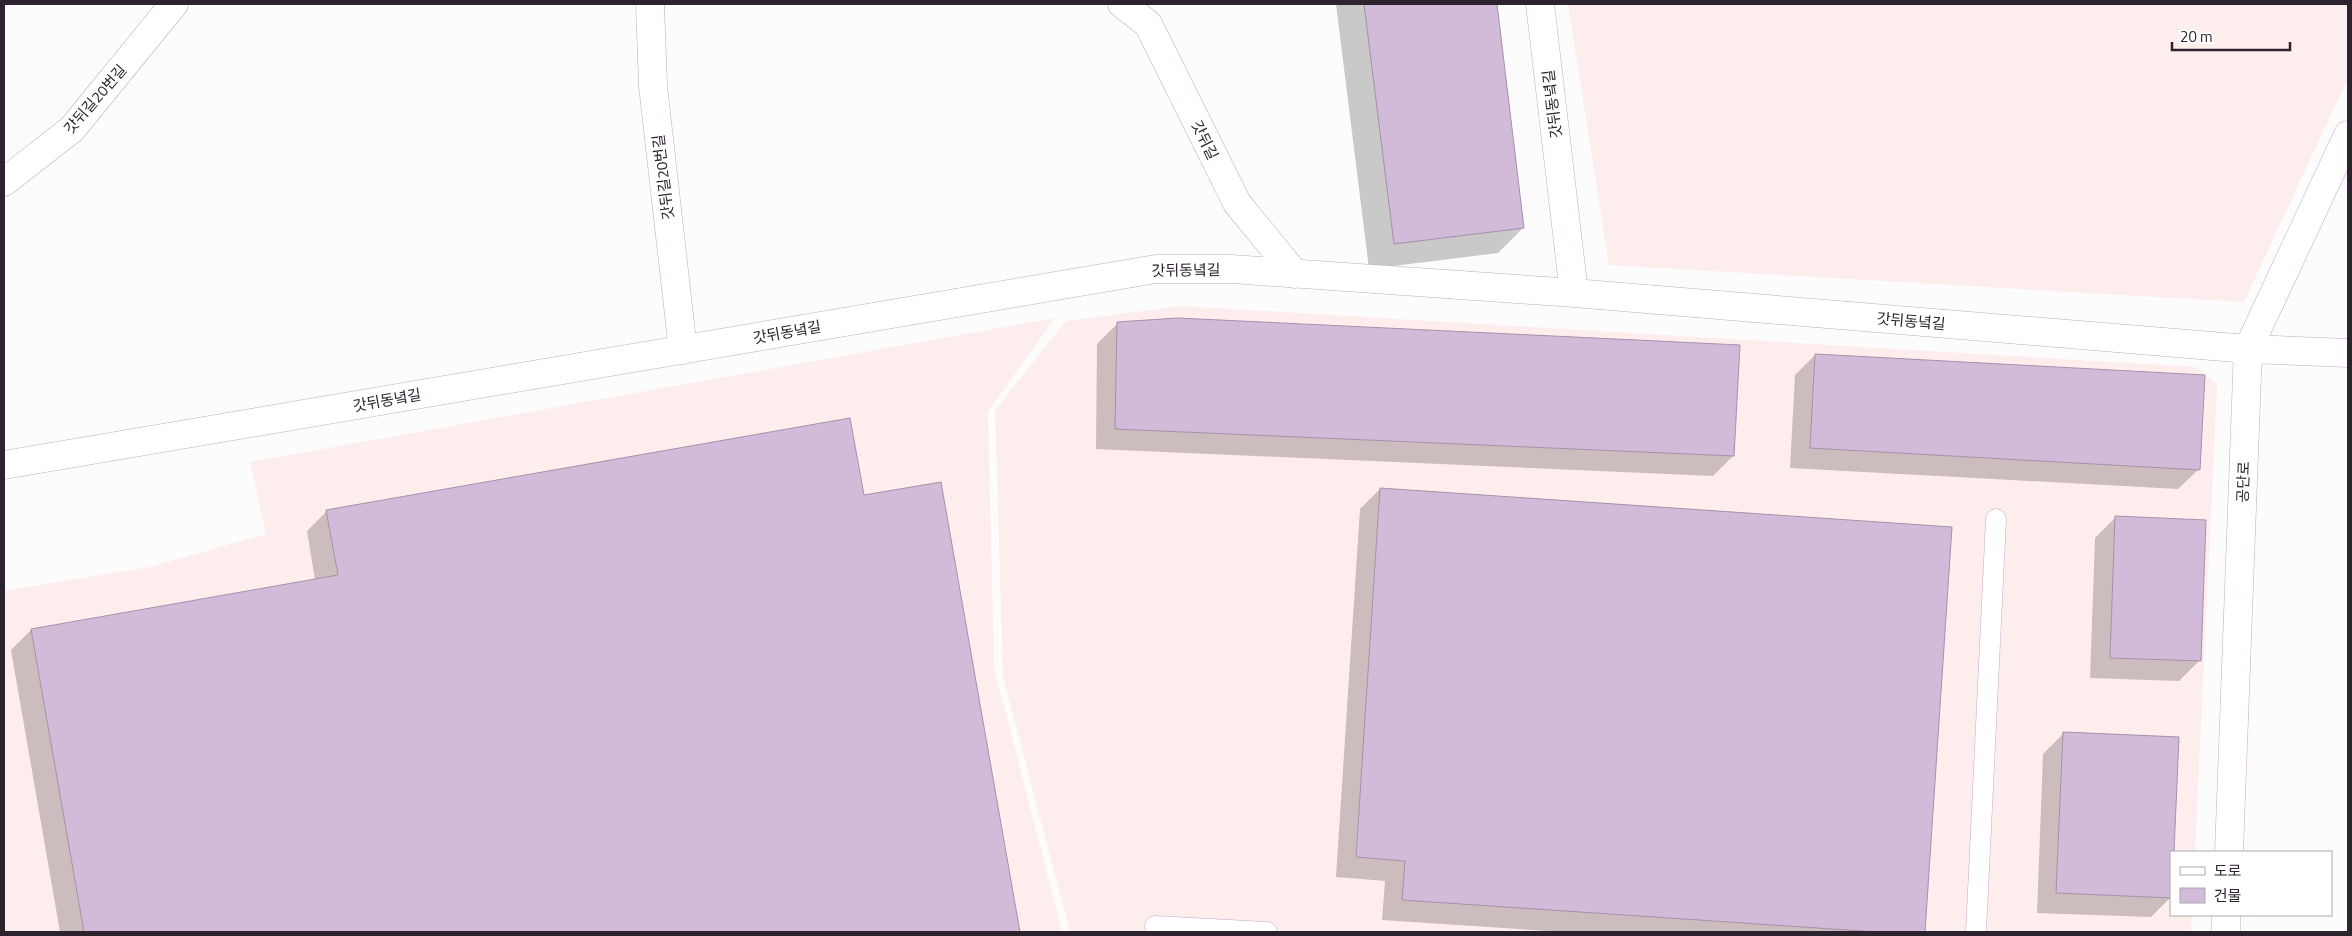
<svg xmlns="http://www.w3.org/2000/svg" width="2352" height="936" font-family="'Titillium Web','Noto Sans KR',sans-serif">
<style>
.industrial{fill:#feeded}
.shadow{fill:#0003}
.building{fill:#d2bbd8;stroke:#a690ab}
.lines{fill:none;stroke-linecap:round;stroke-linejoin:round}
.service-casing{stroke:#c1aac7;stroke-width:21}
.minor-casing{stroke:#c1aac7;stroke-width:29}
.service{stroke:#fff;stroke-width:20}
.minor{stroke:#fff;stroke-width:28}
.labels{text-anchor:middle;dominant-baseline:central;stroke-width:4;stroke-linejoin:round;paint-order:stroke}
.street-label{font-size:15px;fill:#2c232e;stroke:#fff}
</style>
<rect width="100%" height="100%" fill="#fcfcfc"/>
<path class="industrial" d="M1568,4H2348V78L2244,302L1609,265Z
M1181,306L2196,367L2217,385L2195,852H2171V915H2192L2191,932H1070L1003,677L995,410L1066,321Z
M1055,318L988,412L994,667L1062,932H4V591L150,567L266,534L250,462Z"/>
<path class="shadow" d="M1336,4H1495L1523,228L1498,253L1369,269Z
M1118,323L1733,456L1713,476L1096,449L1097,344Z
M1815,355L2199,469L2178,489L1790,468L1795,375Z
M940,483L1019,932H60L11,650L31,630L315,580L307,531L327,511L863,496Z
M1380,489L1951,528L1924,932H1563L1382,920L1385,881L1336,877L1360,509Z
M2115,518L2200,660L2179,681L2090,678L2095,538Z
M2063,734L2177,739L2173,852H2171V897L2151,917L2037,913L2043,754Z"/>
<path class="building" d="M1364,4H1497L1524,228L1394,244Z
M1178,318L1740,345L1734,456L1115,429L1117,322Z
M1815,354L2205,375L2200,470L1810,448Z
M850,418L864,495L941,482L1020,932H84L31,629L338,575L326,510Z
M1380,488L1952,527L1925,932H1877L1402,900L1405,861L1356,857Z
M2115,516L2206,520L2201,661L2110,658Z
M2063,732L2179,737L2174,852H2171V898L2056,893Z"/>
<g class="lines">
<defs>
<path id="service" d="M1155,926L1267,932
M1976,932L1996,519"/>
<path id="minor" d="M650,4L653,86L683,350
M1122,4L1148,24L1237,203L1295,274
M1540,4L1574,293
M4,182L72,129L174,4
M4,465L1156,269H1231L1574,293L2248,349L2348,353
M2229,852L2248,349L2348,135
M2226,932V915"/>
</defs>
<use href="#service" class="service-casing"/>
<use href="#minor" class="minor-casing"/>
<use href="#service" class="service"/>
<use href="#minor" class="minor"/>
</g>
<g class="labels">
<g class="street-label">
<text transform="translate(95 99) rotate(-49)">갓뒤길20번길</text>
<text transform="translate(1552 104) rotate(-97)">갓뒤동녘길</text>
<text transform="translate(1205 140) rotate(64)">갓뒤길</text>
<text transform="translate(663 177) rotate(-97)">갓뒤길20번길</text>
<text transform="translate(1186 270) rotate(-1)">갓뒤동녘길</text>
<text transform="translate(1911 321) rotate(5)">갓뒤동녘길</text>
<text transform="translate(787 332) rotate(-10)">갓뒤동녘길</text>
<text transform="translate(387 400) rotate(-10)">갓뒤동녘길</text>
<text transform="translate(2243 482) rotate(-88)">공단로</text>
</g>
</g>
<rect width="2352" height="936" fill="none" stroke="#2c232e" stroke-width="10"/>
<rect x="2170" y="851" width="162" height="65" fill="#ffffff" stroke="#aba7ab"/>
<rect x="2180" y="867" width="25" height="8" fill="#ffffff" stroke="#aba7ab"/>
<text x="2214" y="876" font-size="15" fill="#2c232e">도로</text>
<rect x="2180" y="888" width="25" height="15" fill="#d2bbd8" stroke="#aba7ab"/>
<text x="2214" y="901" font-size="15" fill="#2c232e">건물</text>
<path d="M2172 42v8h118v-8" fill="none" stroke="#2c232e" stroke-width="2.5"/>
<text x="2180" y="42" font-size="15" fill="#2c232e" stroke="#ffffff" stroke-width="4" paint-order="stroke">20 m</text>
</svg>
